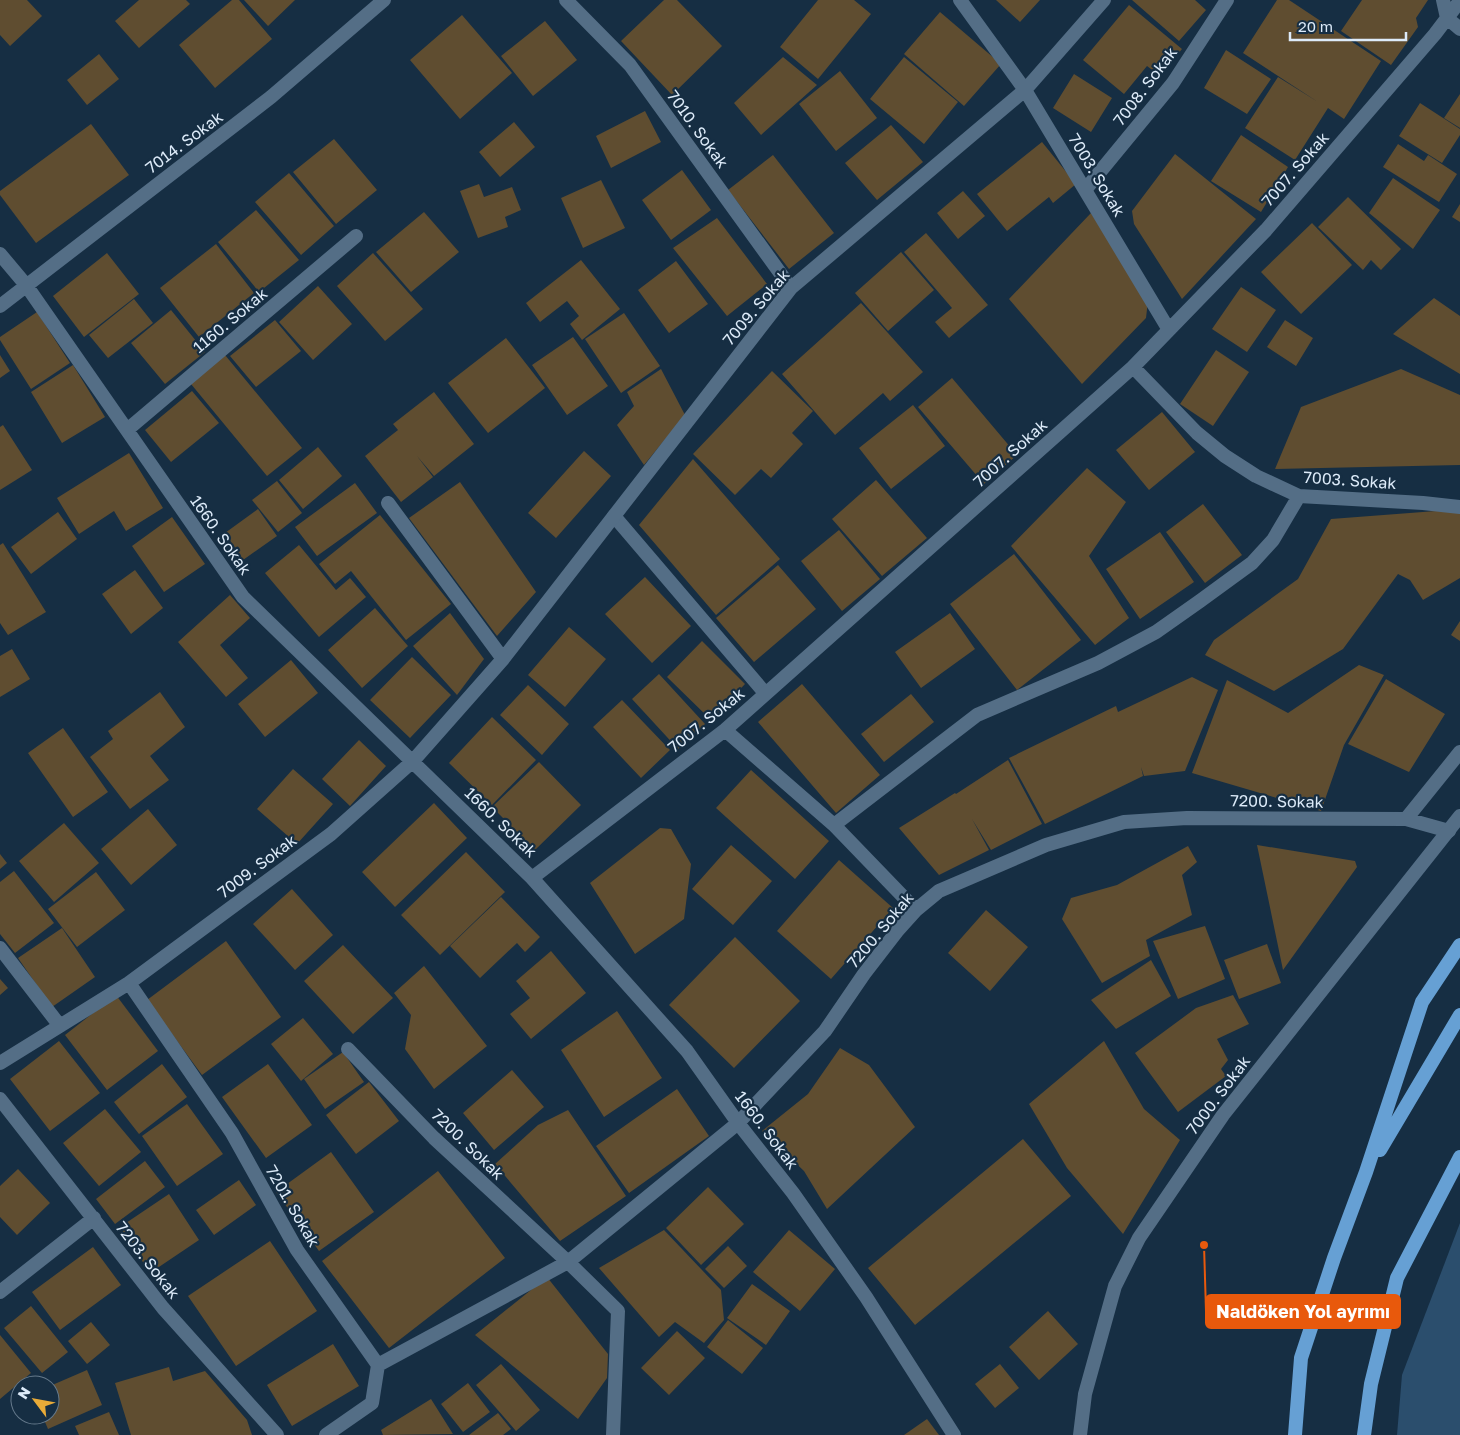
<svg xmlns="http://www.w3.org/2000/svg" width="1460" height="1435" font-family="'Golos Text',sans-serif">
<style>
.green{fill:#2b4e6d}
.building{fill:#5f4d30}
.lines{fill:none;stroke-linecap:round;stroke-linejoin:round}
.service{stroke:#546e86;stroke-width:14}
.minor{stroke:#546e86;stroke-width:14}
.tertiary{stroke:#546e86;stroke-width:14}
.trunk{stroke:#66a0d4;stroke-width:14}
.labels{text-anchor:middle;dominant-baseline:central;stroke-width:4.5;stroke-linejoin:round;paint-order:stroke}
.street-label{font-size:16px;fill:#ddebf9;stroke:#162e43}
.leader{fill:none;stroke:#e8590c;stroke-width:2}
.callout-dot{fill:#e8590c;stroke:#162e43;stroke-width:2}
.callout{fill:#e8590c;stroke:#e8590c;stroke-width:2}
.callout-label{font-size:18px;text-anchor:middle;font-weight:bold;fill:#fff}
</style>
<rect width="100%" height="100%" fill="#162e43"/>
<path class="green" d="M1460,1223V1435H1397L1402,1375Z"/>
<path class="building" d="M0,0H27L42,16L10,46L0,35Z
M139,0H186L190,4L139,48L115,21Z
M232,0H239L272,39L215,88L179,45Z
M244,0H295L268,26Z
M664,0H677L722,46L672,95L621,41Z
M818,0H854L871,14L818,79L780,47Z
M996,0H1040L1020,22Z
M1132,0H1195L1206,10L1179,41Z
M1277,0H1289L1381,61L1344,119L1328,108L1295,160L1245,128L1278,77L1318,102L1243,53Z
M1362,0H1428L1416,18L1418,27L1391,65L1341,31Z
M1129,5L1182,49L1160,76L1147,66L1124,94L1083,60Z
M940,12L1001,64L964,106L904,54Z
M462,15L512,73L460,119L410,60Z
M545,21L577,60L533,96L501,56Z
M1226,50L1271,79L1247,114L1204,88Z
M99,54L119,79L87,105L67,80Z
M783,57L817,85L761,135L734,103Z
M904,57L958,102L924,144L870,99Z
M840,71L877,118L836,151L799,104Z
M1074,74L1112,98L1091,132L1053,108Z
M1460,94V128L1444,118Z
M1420,103L1460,129V135L1442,163L1399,136Z
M645,111L661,142L611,168L596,136Z
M514,122L535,147L500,177L479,152Z
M91,124L129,175L36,243L0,195V191Z
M891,125L923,162L877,200L845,163Z
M1241,135L1288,167L1261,212L1211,181Z
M334,139L377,190L336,224L293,172Z
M1042,142L1076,184L1053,203L1049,197L1007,231L977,194Z
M1398,144L1424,161L1428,155L1457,174L1439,202L1383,167Z
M1175,154L1256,219L1182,299L1134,224L1132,211Z
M773,155L834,233L789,269L728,190Z
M682,170L711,210L671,240L642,200Z
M289,173L334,226L301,255L255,202Z
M1393,178L1440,210L1413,249L1369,213Z
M601,180L625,228L583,248L561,198Z
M479,184L484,197L512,187L521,210L505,217L508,227L478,238L460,191Z
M963,191L985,216L958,239L937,213Z
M1348,197L1401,249L1381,270L1371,260L1363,270L1318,227Z
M1460,204V222L1452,217Z
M256,210L299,260L259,292L218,242Z
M424,212L459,252L411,292L376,252Z
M1091,213L1148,301L1146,318L1082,384L1009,299Z
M717,218L767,284L727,316L673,248Z
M1312,223L1352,265L1301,314L1261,272Z
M926,233L988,305L949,338L935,322L952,308L904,252Z
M216,244L254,293L199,337L160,288Z
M901,252L934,290L888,331L855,293Z
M107,253L139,294L84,337L53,296Z
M373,253L423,309L385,341L337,286Z
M581,260L620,309L582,340L570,324L579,316L567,301L540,322L526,303Z
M676,261L708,304L669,333L638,290Z
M318,286L352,324L313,360L279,322Z
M1241,287L1276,310L1247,352L1212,329Z
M1434,298L1460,316V374L1393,334Z
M134,299L153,323L108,358L89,335Z
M861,303L923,372L890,401L883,393L835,435L782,374Z
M171,310L205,352L165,384L131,343Z
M37,312L70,363L31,389L0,340V337Z
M624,313L660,366L621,393L585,339Z
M275,320L301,351L256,387L230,356Z
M1285,320L1313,338L1296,366L1267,347Z
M573,337L608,386L567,415L532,365Z
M506,338L545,388L488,433L448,383Z
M1216,350L1249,372L1213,426L1180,404Z
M0,355L10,371L0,378Z
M225,355L302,448L267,476L191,384Z
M73,365L105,417L62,443L31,392Z
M661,369L685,415L644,465L617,425L634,406L627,392Z
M1401,369L1460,395V465L1275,469L1301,407Z
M772,371L813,411L792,433L803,444L771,478L761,469L735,495L693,454Z
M952,378L1017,455L984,484L918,407Z
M192,391L219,423L171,462L145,430Z
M434,392L474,444L434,476L417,456L433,477L401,502L365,456L398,430L393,424Z
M913,405L945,446L891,489L859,448Z
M1162,412L1195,452L1149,490L1116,450Z
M3,425L32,470L0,490V427Z
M318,447L342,476L303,509L279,480Z
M584,451L611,476L556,538L528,513Z
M129,453L163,508L126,531L114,511L79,534L57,498Z
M693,459L780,559L716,615L639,525Z
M1087,468L1126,502L1089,556L1129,618L1095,645L1011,546Z
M876,480L927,538L882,576L832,519Z
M277,481L302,513L278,532L252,500Z
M460,482L536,592L497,636L409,518Z
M355,483L377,513L317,556L295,527Z
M1203,504L1242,555L1205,583L1166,532Z
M258,509L277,536L243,560L225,533Z
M1449,510L1460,512V578L1423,600L1410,580L1398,574L1343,649L1274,691L1205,655L1214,640L1298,579L1331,519Z
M58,512L77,539L31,574L11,547Z
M380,515L451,604L406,640L351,571L335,584L319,564Z
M172,517L205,564L164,592L132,546Z
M839,530L880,579L842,611L801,561Z
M1160,532L1194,582L1140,619L1106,569Z
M3,543L46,612L8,635L0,623V545Z
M299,545L336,590L350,578L366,597L319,637L265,573Z
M1014,554L1081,640L1017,690L950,604Z
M778,565L816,609L754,662L716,618Z
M135,570L163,608L131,634L102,594Z
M645,577L691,626L652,663L605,614Z
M230,595L250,618L220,645L248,678L226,697L178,642Z
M375,608L408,646L362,688L328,650Z
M450,613L484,659L457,695L413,646Z
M950,613L975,649L921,688L895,652Z
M1460,621V641L1451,635Z
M569,627L606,659L565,707L528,675Z
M702,641L745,684L711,720L667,677Z
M12,649L30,679L0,697V656Z
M412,657L451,695L410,738L370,700Z
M291,660L318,693L265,737L238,704Z
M1359,665L1384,675L1344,745L1321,811L1192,773L1227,680L1288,713Z
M659,674L705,724L678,749L632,699Z
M1192,677L1218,690L1185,771L1144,776L1141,767L1143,776L1045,824L1009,758L1116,706L1118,712Z
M1386,679L1445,714L1409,772L1348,744Z
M802,684L880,775L836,813L758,722Z
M528,685L569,724L542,755L500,715Z
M160,692L185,727L150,756L169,780L130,809L90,757L113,739L108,731Z
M911,694L934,722L884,762L861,734Z
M622,700L670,750L641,778L593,727Z
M492,717L536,760L492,805L449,763Z
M63,728L108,792L73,817L28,753Z
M359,740L386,766L350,806L322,779Z
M1008,760L1042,824L991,850L972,819L989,850L939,875L899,828L955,793L956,794Z
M539,762L581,805L535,850L492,807Z
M293,769L333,804L297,844L257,809Z
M751,770L829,841L795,879L716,808Z
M434,803L467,838L395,907L362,872Z
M148,809L177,845L131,885L101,849Z
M64,823L99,863L54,902L19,861Z
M660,828L671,829L691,864L684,919L635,954L590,883Z
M731,845L772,881L733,925L692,889Z
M1257,845L1355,861L1357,867L1283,970Z
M1188,846L1197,862L1182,875L1192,915L1146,940L1150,956L1102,983L1062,919L1071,898L1117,885Z
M466,852L505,892L440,955L401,915Z
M0,854L7,863L0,869Z
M839,860L893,908L831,979L777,931Z
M14,871L54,923L15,953L0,934V882Z
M96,872L125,910L77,947L48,909Z
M292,889L333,935L295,970L253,924Z
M501,897L540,937L525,952L517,943L480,978L450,946Z
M986,910L1028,947L990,991L948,953Z
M1205,926L1225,979L1178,999L1153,941Z
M62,928L95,977L52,1007L18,958Z
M735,937L800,1001L734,1068L669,1005Z
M226,941L281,1017L202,1075L147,1000Z
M1267,944L1281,983L1239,999L1224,960Z
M343,945L393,998L353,1034L304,981Z
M551,951L586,993L531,1039L510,1014L530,998L516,981Z
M1151,960L1171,996L1116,1029L1091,1000Z
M424,966L487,1046L434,1089L405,1049L411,1015L394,993Z
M0,979L8,988L0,995Z
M116,995L158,1051L107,1090L65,1035Z
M1233,995L1249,1024L1217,1039L1228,1060L1221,1069L1226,1076L1178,1112L1135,1053L1196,1008Z
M617,1011L662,1078L604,1117L561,1050Z
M303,1018L333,1054L301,1081L271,1044Z
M59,1041L100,1093L50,1131L10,1079Z
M1104,1041L1144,1109L1180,1140L1123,1234L1067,1168L1029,1104Z
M840,1048L869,1065L915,1127L827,1209L804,1171L762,1131L808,1094Z
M343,1052L364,1082L325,1109L304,1079Z
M162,1064L187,1097L139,1134L114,1102Z
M268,1064L312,1125L266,1158L222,1097Z
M512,1070L544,1107L494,1150L463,1113Z
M369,1082L399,1121L356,1154L326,1115Z
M677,1089L709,1136L629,1193L596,1146Z
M187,1104L223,1154L177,1186L142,1136Z
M105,1109L141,1152L99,1186L63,1143Z
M568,1110L626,1196L560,1241L495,1164L538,1125Z
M1023,1139L1071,1196L915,1325L868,1268Z
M331,1152L374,1212L319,1251L276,1192Z
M145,1161L165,1187L115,1224L96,1199Z
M18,1169L50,1203L17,1235L0,1217V1186Z
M438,1171L505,1258L389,1348L322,1261Z
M239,1180L256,1205L214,1235L196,1210Z
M708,1187L744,1224L701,1265L666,1228Z
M169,1194L199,1240L150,1273L120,1227Z
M664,1230L721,1290L724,1320L704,1343L675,1322L659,1337L599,1268Z
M789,1230L835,1269L800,1311L753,1272Z
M270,1241L317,1311L236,1366L188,1296Z
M728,1246L747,1266L724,1288L705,1269Z
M93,1247L121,1285L60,1330L32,1292Z
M547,1277L608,1354L607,1378L578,1419L475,1335Z
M752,1284L790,1311L766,1345L727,1318Z
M31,1306L68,1352L42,1373L4,1328Z
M1048,1311L1078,1344L1039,1380L1009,1347Z
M728,1320L763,1348L742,1374L707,1347Z
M91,1322L110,1345L87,1364L68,1341Z
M677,1331L705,1358L669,1395L641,1368Z
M0,1335L31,1373L0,1399Z
M333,1344L359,1386L292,1426L267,1385Z
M501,1364L540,1410L516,1431L476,1385Z
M1000,1364L1019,1388L995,1408L975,1384Z
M169,1367L173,1381L205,1371L247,1420L252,1435H131L115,1383Z
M87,1370L102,1405L48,1429L42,1415H50V1386Z
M468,1383L490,1412L463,1432L441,1404Z
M431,1399L453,1434L383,1435L381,1430Z
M109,1412L119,1435H79L75,1426Z
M498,1413L511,1429L503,1435H469Z
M927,1419L939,1435H904Z"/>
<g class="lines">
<path class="service" d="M614,516L765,693"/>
<path class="minor" d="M566,0L630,65L791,288
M960,0L1025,90L1169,330
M1443,0L1447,18L1460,29
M1085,190L1173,83L1227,0
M0,254L26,285L243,597L532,878L687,1051L738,1123L793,1193L866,1297L954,1435
M0,306L271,97L384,0
M1133,367L1197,433L1225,456L1256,476L1299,496L1423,503L1460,507
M127,430L356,236
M388,503L503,659
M725,730L834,825L916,910
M1406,819L1460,752
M834,825L977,715L1098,663L1156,632L1200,601L1252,563L1273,540L1299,496
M532,878L725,730L1133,367L1266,230L1435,34L1460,1
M0,948L60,1026
M129,983L232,1133L297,1250L378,1365L372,1403L326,1435
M348,1049L434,1138L568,1262L618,1311L613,1435
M0,1063L129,983L331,834L413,761L503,659L791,288L1025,90L1104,0
M0,1099L163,1308L277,1435
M0,1292L94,1218
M378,1365L568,1262L738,1123L825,1031L864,974L898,930L916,910L939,891L1046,845L1124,822L1187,818L1406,819L1449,831"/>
<path class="tertiary" d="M1080,1435L1085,1394L1115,1286L1139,1238L1223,1115L1460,816"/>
<path class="trunk" d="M1380,1150L1460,1015
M1295,1435L1301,1358L1334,1258L1366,1172L1422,1002L1460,945
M1364,1435L1371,1384L1397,1278L1460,1157"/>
</g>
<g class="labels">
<g class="street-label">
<text transform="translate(1145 86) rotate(-53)">7008. Sokak</text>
<text transform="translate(698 129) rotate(54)">7010. Sokak</text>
<text transform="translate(184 142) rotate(-37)">7014. Sokak</text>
<text transform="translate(1295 169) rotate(-49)">7007. Sokak</text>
<text transform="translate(1097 175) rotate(59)">7003. Sokak</text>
<text transform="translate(756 307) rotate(-50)">7009. Sokak</text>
<text transform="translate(230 320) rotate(-40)">1160. Sokak</text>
<text transform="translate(1010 453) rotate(-42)">7007. Sokak</text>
<text transform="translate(1350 480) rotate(4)">7003. Sokak</text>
<text transform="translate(221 535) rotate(55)">1660. Sokak</text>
<text transform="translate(706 720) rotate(-39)">7007. Sokak</text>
<text transform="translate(1277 801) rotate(1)">7200. Sokak</text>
<text transform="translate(501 822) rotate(44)">1660. Sokak</text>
<text transform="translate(257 866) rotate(-37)">7009. Sokak</text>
<text transform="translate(880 930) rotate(-50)">7200. Sokak</text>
<text transform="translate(1218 1095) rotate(-53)">7000. Sokak</text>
<text transform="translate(767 1130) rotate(53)">1660. Sokak</text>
<text transform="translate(468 1144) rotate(44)">7200. Sokak</text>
<text transform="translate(293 1206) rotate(60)">7201. Sokak</text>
<text transform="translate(148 1260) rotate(52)">7203. Sokak</text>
</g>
</g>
<path class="leader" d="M1204 1245L1206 1311"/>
<circle class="callout-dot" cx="1204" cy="1245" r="5"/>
<rect class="callout" x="1206" y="1295" width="194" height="33" rx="5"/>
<g class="callout-label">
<text x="1303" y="1318">Naldöken Yol ayrımı</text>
</g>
<g transform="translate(35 1400) rotate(302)"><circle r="24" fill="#162e43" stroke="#667a8c"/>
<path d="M0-4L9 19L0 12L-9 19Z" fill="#e9ab38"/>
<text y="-8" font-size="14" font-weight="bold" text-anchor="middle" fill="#ddebf9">N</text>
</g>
<path d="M1290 32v8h116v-8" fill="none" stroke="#ddebf9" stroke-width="2.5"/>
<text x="1298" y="32" font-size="15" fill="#ddebf9" stroke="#162e43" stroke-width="4" paint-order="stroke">20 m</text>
</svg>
